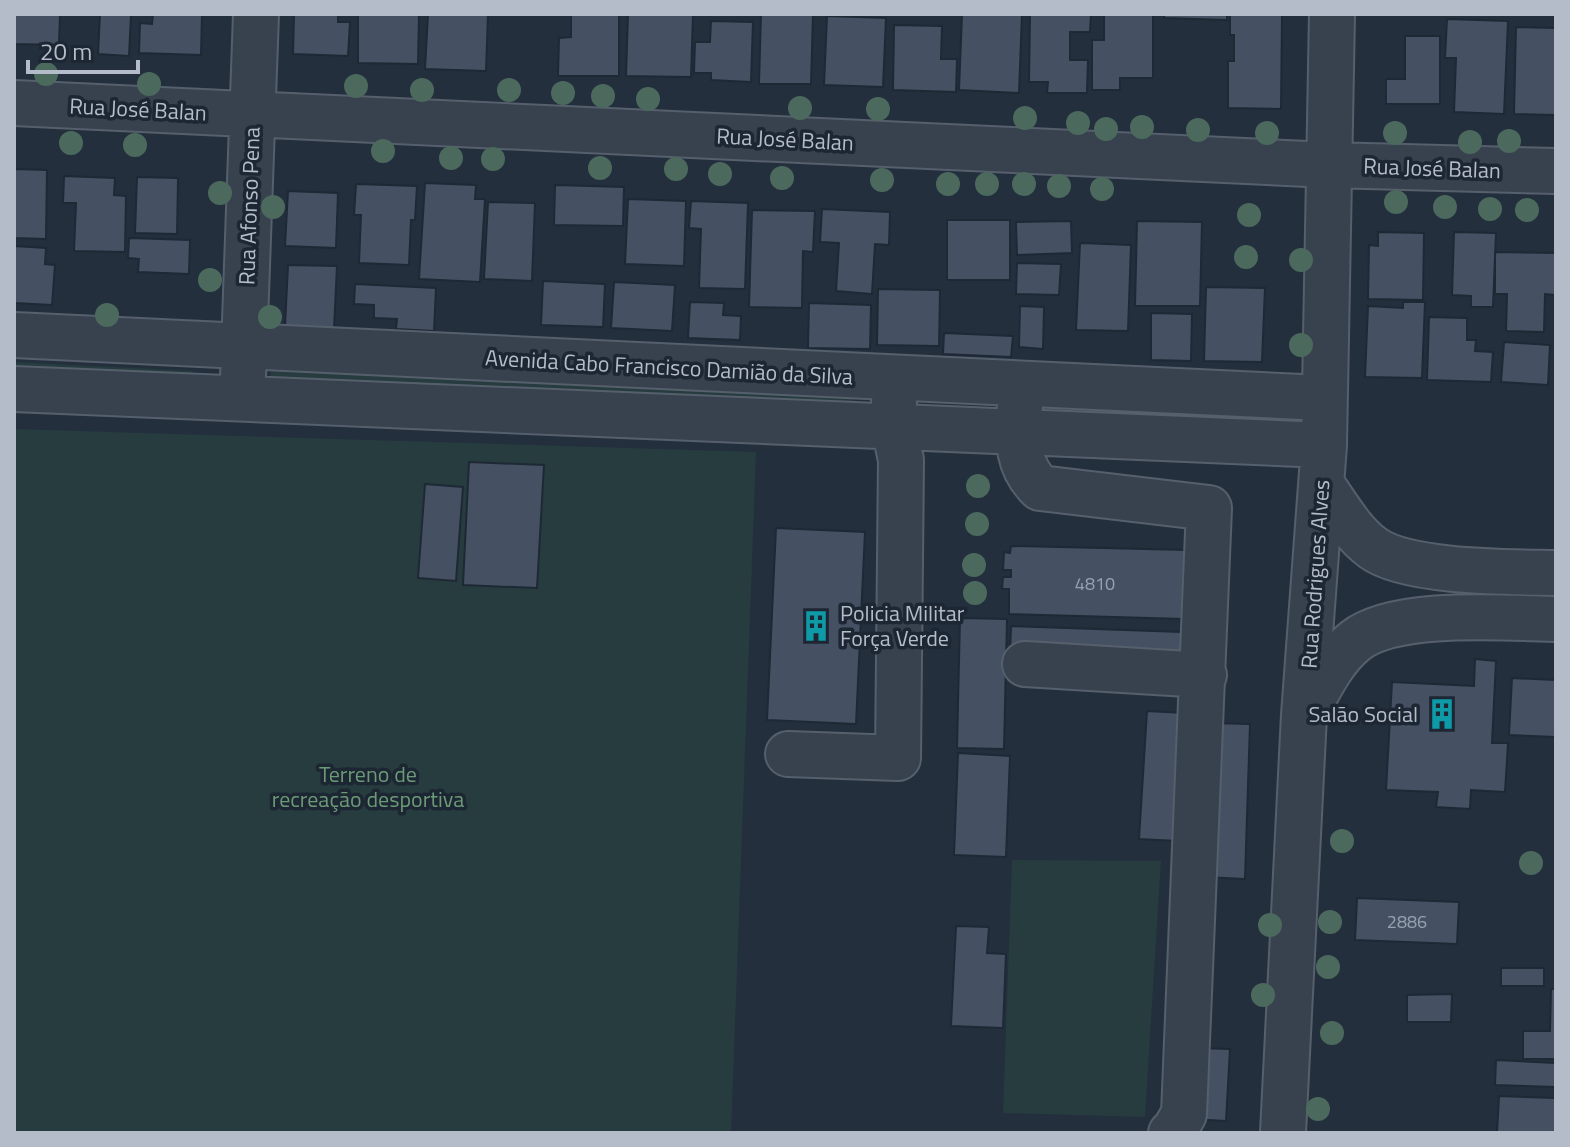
<svg xmlns="http://www.w3.org/2000/svg" width="1570" height="1147" font-family="'Titillium Web',sans-serif">
<style>
.green{fill:#263c3f}
.building{fill:#455162;stroke:#1f2835;stroke-width:2}
.lines{fill:none;stroke-linecap:round;stroke-linejoin:round}
.minor-casing{stroke:#565f6c;stroke-width:48}
.minor{stroke:#38414e;stroke-width:44}
.tree{fill:#4b6a5d}
.labels{text-anchor:middle;dominant-baseline:central;stroke-width:7;stroke-linejoin:round;paint-order:stroke}
.number-label{font-size:18px;fill:#98a1af}
.street-label{font-size:22px;fill:#b4bcc9;stroke:#1d2633}
.poi-label{font-size:22px;fill:#b4bcc9;stroke:#1d2633;text-anchor:start}
.park-label{font-size:22px;fill:#6b9a76;stroke:#1d2633}
</style>
<rect width="100%" height="100%" fill="#242f3e"/>
<path class="green" d="M14,362L193,371L192,386L14,378Z
M271,368L854,391L853,405L270,382Z
M1036,401L1247,411V423L1035,413Z
M14,429L756,452L731,1133H14Z
M1012,860L1161,861L1145,1117L1003,1113Z"/>
<path class="building" d="M14,14H60L59,45L14,44Z
M100,14H131L129,56L98,54Z
M153,14H202L201,55L139,53L140,23L152,24Z
M294,14H338V22H350L348,56L293,54Z
M358,14H419L418,64L358,63Z
M428,14H488L486,71L425,69Z
M571,14H619V76H558L559,38L571,37Z
M628,14H693L691,77L626,76Z
M761,14H813L811,84H759Z
M962,14H1022L1019,93L959,90Z
M1030,14H1091L1090,32H1070V60H1088L1087,93H1047L1048,82H1029Z
M1104,14H1153V78H1120V90H1092V40H1104Z
M1164,14H1227V20L1164,18Z
M1230,14H1282L1281,109L1228,108V61H1234V35H1230Z
M827,16L886,18L883,87L824,85Z
M1447,19L1508,21L1504,114L1454,112L1456,58H1445Z
M711,21L753,22L751,82L711,80V73H694L695,42H710Z
M894,25L942,26L941,59H957L956,92L893,90Z
M1516,27L1556,28V115L1514,114Z
M1405,36H1440V104H1386V79H1405Z
M14,169L47,170L46,239L14,238Z
M64,176L115,178L114,195L126,196L125,252L74,251L76,203H63Z
M137,177L178,178L177,234L135,233Z
M425,183L476,185L475,199H485L480,282L419,279Z
M356,184L417,186L415,220H411L409,265L359,263L361,215H354Z
M555,185L624,187L623,226L554,225Z
M288,191L338,193L336,248L285,246Z
M628,199L686,201L684,266L625,264Z
M691,201L748,203L745,289L699,288L701,229L689,228Z
M488,202L535,203L532,281L484,279Z
M822,209L890,212L889,245L875,244L872,294L836,291L839,243L820,242Z
M752,210L815,211L813,252L803,251L802,308L749,307Z
M947,220H1010V280H947Z
M1071,221L1072,253L1017,255L1016,222Z
M1137,221L1202,222L1200,306H1135Z
M1378,232L1424,233L1423,300L1368,299L1369,245L1378,246Z
M1454,232L1496,233L1493,307H1471V296L1452,295Z
M129,238L190,240L189,274L138,272L139,259L128,258Z
M1080,243L1131,245L1128,331L1076,330Z
M14,246L46,248L45,264L55,265L52,305L14,303Z
M1495,252L1556,253V295L1545,294L1544,332L1506,331L1507,294H1495Z
M1017,263L1061,264L1059,295L1016,294Z
M288,265L337,266L334,329L285,327Z
M543,281L605,284L603,327L541,325Z
M614,282L675,285L672,331L611,328Z
M355,284L436,288L434,331L396,329L397,319L374,318V305L354,304Z
M1206,287L1265,288L1262,362L1204,361Z
M878,289L940,290L939,346L877,345Z
M690,302L724,303L723,315L741,316L740,340L688,338Z
M1403,302H1425L1422,378L1365,377L1368,306L1403,308Z
M809,303L871,305L870,349L808,348Z
M1020,306L1044,307L1043,349L1019,347Z
M1151,313L1192,314L1191,361L1151,360Z
M1429,317L1467,318V340H1476L1475,351L1493,352L1491,382L1427,380Z
M944,333L1013,336L1011,357L943,354Z
M1504,342L1550,345L1548,385L1501,382Z
M469,462L544,465L537,588L463,585Z
M425,484L463,487L456,581L418,578Z
M776,528L865,532L856,724L767,720Z
M1011,546L1187,550L1185,619L1009,614V589H1002L1003,577H1011V570H1003L1004,552L1010,553Z
M960,618L1007,619L1004,749L957,748Z
M1011,626L1182,632L1181,652L1010,654Z
M1475,659L1496,661L1492,743H1508L1505,792L1471,790L1470,809L1436,807L1438,792L1386,790L1392,682L1474,686Z
M1512,678L1556,680V737L1509,735Z
M1147,711L1185,713L1178,841L1139,839Z
M1209,723L1250,724L1245,879L1204,877Z
M958,753L1010,756L1006,857L954,855Z
M1357,898L1459,902L1457,944L1355,940Z
M956,926L989,927L987,953L1006,954L1003,1028L951,1026Z
M1501,968H1544V986H1501Z
M1551,989H1556V1059H1523V1031H1550Z
M1452,994L1451,1022H1407V995Z
M1195,1048L1230,1049L1226,1121L1191,1119Z
M1496,1060L1556,1063V1087L1495,1085Z
M1499,1096L1556,1098V1133H1497Z"/>
<g class="lines">
<defs>
<path id="minor" d="M14,103L1329,165L1556,171
M14,335L1324,398
M243,377L256,14
M14,389L1324,445
M1020,402C1019,436 1014,462 1040,488L1209,508L1184,1114L1174,1131L1171,1133
M1322,485C1337,506 1352,533 1373,548C1407,573 1511,572 1556,573
M1025,664L1204,675
M1309,706C1322,683 1334,658 1355,641C1395,609 1506,618 1556,619
M788,754L898,758L901,460L894,427V400
M1283,1133L1304,715L1324,445L1332,14"/>
</defs>
<use href="#minor" class="minor-casing"/>
<use href="#minor" class="minor"/>
</g>
<g class="tree">
<circle cx="46" cy="74" r="12"/>
<circle cx="149" cy="84" r="12"/>
<circle cx="356" cy="86" r="12"/>
<circle cx="422" cy="90" r="12"/>
<circle cx="509" cy="90" r="12"/>
<circle cx="563" cy="93" r="12"/>
<circle cx="603" cy="96" r="12"/>
<circle cx="648" cy="99" r="12"/>
<circle cx="800" cy="108" r="12"/>
<circle cx="878" cy="109" r="12"/>
<circle cx="1025" cy="118" r="12"/>
<circle cx="1078" cy="123" r="12"/>
<circle cx="1142" cy="127" r="12"/>
<circle cx="1106" cy="129" r="12"/>
<circle cx="1198" cy="130" r="12"/>
<circle cx="1267" cy="133" r="12"/>
<circle cx="1395" cy="133" r="12"/>
<circle cx="1509" cy="141" r="12"/>
<circle cx="1470" cy="142" r="12"/>
<circle cx="71" cy="143" r="12"/>
<circle cx="135" cy="145" r="12"/>
<circle cx="383" cy="151" r="12"/>
<circle cx="451" cy="158" r="12"/>
<circle cx="493" cy="159" r="12"/>
<circle cx="600" cy="168" r="12"/>
<circle cx="676" cy="169" r="12"/>
<circle cx="720" cy="174" r="12"/>
<circle cx="782" cy="178" r="12"/>
<circle cx="882" cy="180" r="12"/>
<circle cx="948" cy="184" r="12"/>
<circle cx="987" cy="184" r="12"/>
<circle cx="1024" cy="184" r="12"/>
<circle cx="1059" cy="186" r="12"/>
<circle cx="1102" cy="189" r="12"/>
<circle cx="220" cy="193" r="12"/>
<circle cx="1396" cy="202" r="12"/>
<circle cx="273" cy="207" r="12"/>
<circle cx="1445" cy="207" r="12"/>
<circle cx="1490" cy="209" r="12"/>
<circle cx="1527" cy="210" r="12"/>
<circle cx="1249" cy="215" r="12"/>
<circle cx="1246" cy="257" r="12"/>
<circle cx="1301" cy="260" r="12"/>
<circle cx="210" cy="280" r="12"/>
<circle cx="107" cy="315" r="12"/>
<circle cx="270" cy="317" r="12"/>
<circle cx="1301" cy="345" r="12"/>
<circle cx="978" cy="486" r="12"/>
<circle cx="977" cy="524" r="12"/>
<circle cx="974" cy="565" r="12"/>
<circle cx="975" cy="593" r="12"/>
<circle cx="1342" cy="841" r="12"/>
<circle cx="1531" cy="863" r="12"/>
<circle cx="1330" cy="922" r="12"/>
<circle cx="1270" cy="925" r="12"/>
<circle cx="1328" cy="967" r="12"/>
<circle cx="1263" cy="995" r="12"/>
<circle cx="1332" cy="1033" r="12"/>
<circle cx="1318" cy="1109" r="12"/>
</g>
<defs>
<symbol id="building-bare" viewBox="-9 -9 18 18"><path d="M-4-6H4V6H1V3H-1V6H-4ZM-2.5-4.3h1.7v1.8h-1.7ZM.8-4.3h1.7v1.8H.8ZM-2.5-1h1.7V.8h-1.7ZM.8-1h1.7V.8H.8Z" fill="#0f9aa8" stroke="#1d2633" stroke-width="2.5" paint-order="stroke"/></symbol>
</defs>
<g fill-rule="evenodd">
<use href="#building-bare" x="794" y="604" width="44" height="44"/>
<use href="#building-bare" x="1420" y="692" width="44" height="44"/>
</g>
<g class="labels">
<g class="number-label">
<text x="1095" y="583">4810</text>
<text x="1407" y="921">2886</text>
</g>
<g class="street-label">
<text transform="translate(138 109) rotate(3)">Rua José Balan</text>
<text transform="translate(785 139) rotate(3)">Rua José Balan</text>
<text transform="translate(1432 168) rotate(2)">Rua José Balan</text>
<text transform="translate(249 206) rotate(-88)">Rua Afonso Pena</text>
<text transform="translate(669 367) rotate(3)">Avenida Cabo Francisco Damião da Silva</text>
<text transform="translate(1315 574) rotate(-86)">Rua Rodrigues Alves</text>
</g>
<g class="poi-label">
<text x="840" y="613">Policia Militar<tspan x="840" dy="25">Força Verde</tspan></text>
<text x="1418" y="714" text-anchor="end">Salão Social</text>
</g>
<g class="park-label">
<text x="368" y="774">Terreno de<tspan x="368" dy="25">recreação desportiva</tspan></text>
</g>
</g>
<rect width="1570" height="1147" fill="none" stroke="#b4bcc9" stroke-width="32"/>
<path d="M28 60v12h110v-12" fill="none" stroke="#b4bcc9" stroke-width="4"/>
<text x="40" y="60" font-size="24" fill="#b4bcc9" stroke="#1d2633" stroke-width="6" paint-order="stroke">20 m</text>
</svg>
